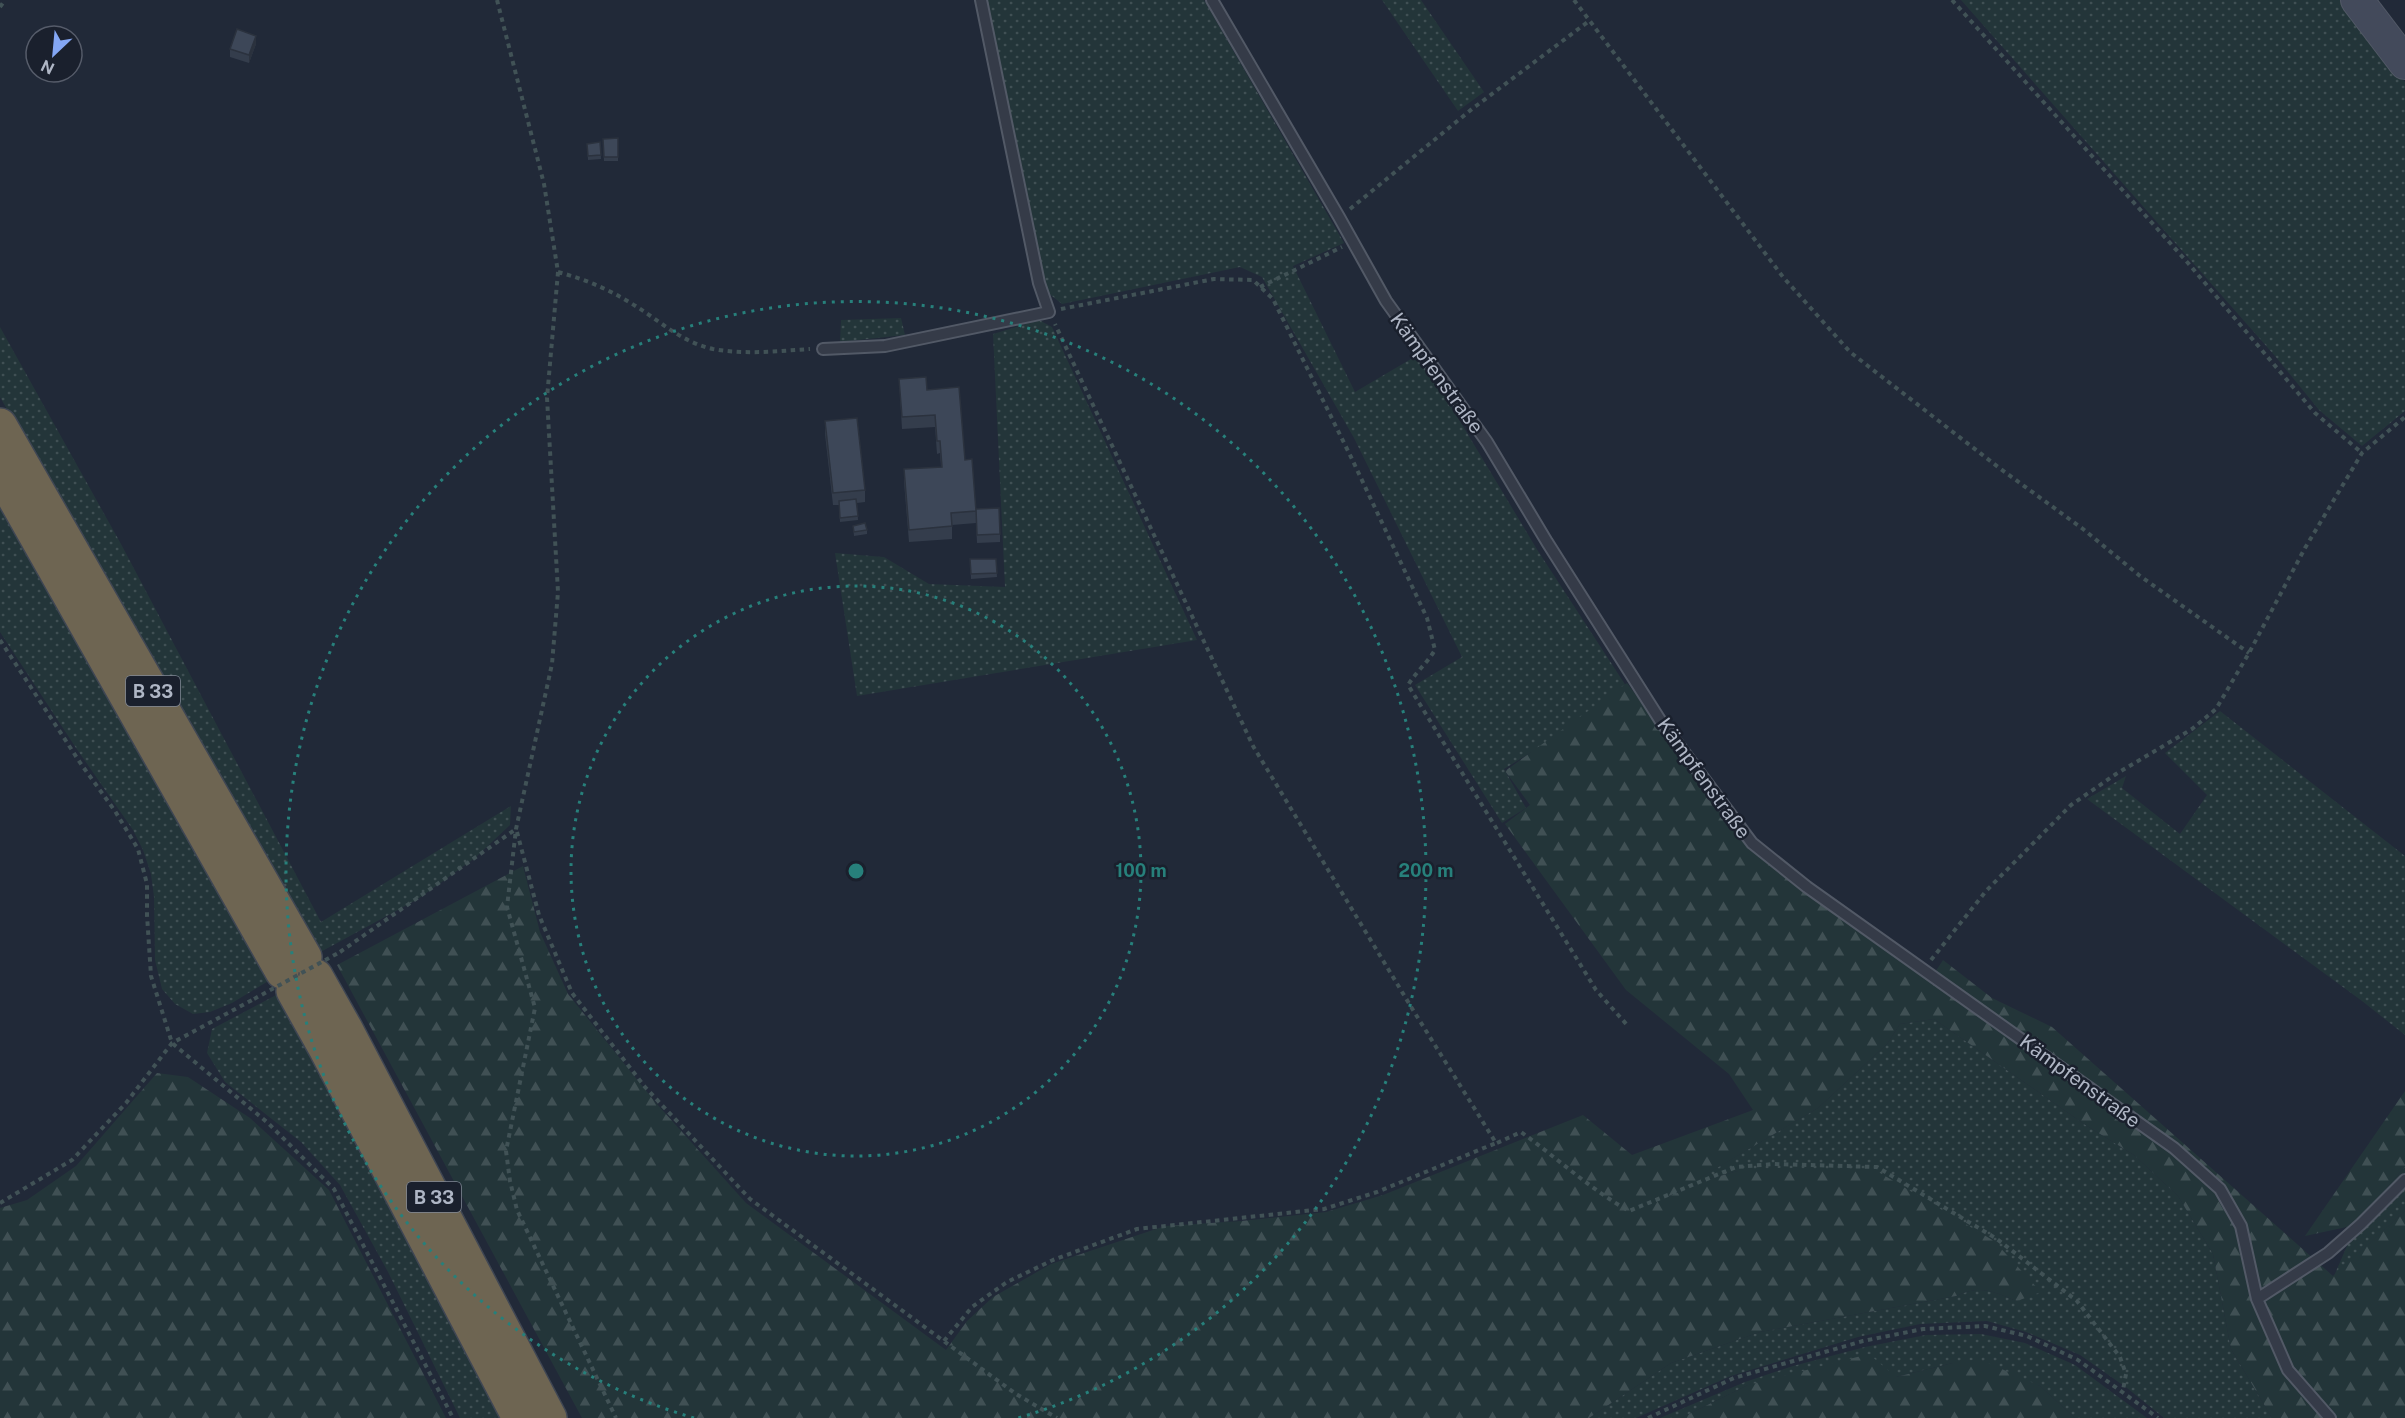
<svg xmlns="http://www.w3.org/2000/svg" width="2405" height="1418" font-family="'Public Sans',sans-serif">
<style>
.green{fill:url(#green-dots)}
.forest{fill:url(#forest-firs)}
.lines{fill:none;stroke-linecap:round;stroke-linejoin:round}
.lane-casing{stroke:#525966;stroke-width:14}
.secondary-casing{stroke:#525966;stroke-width:34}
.highway-casing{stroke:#3f4653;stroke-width:36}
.path{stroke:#415256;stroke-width:4;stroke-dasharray:4.5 4.5;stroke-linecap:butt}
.lane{stroke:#353b48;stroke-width:10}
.secondary{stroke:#434a5b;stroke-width:32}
.highway{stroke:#6e6552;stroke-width:33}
.path-bridge{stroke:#415256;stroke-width:4;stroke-dasharray:4.5 4.5;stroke-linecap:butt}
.wall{fill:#343d4c}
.shaded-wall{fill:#2b323e}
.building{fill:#3d4758;stroke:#2b323e;stroke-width:1.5}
.ring{fill:none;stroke:#27807b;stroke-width:3;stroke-dasharray:3 6}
.labels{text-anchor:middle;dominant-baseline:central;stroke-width:5;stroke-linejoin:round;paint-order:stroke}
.shield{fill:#1a202d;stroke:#828997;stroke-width:1.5}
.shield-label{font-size:18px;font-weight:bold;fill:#afb6c5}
.street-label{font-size:20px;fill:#afb6c5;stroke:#1a202d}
.centre{fill:#27807b;stroke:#1a202d;stroke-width:3}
.ring-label{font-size:18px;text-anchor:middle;font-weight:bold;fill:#27807b;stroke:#1a202d;stroke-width:5;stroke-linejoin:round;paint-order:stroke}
</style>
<defs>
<pattern id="green-dots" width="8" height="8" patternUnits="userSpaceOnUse" patternTransform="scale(1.5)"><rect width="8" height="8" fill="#233539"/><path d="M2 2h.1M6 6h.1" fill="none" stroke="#405054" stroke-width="1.8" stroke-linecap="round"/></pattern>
<pattern id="forest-firs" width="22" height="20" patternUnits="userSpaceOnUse" patternTransform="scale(1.5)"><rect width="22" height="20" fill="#233539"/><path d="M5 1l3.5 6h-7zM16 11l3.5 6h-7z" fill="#405054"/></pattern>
</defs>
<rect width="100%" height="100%" fill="#212938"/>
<path class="green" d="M987,0H1204L1344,243L1293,266L1355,392L1416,356L1440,388L1538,551L1630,692L1504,769L1526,808L1502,823L1415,685L1462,657L1354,438L1262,277L1240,267L1062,304L1047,292Z
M1382,0H1421L1484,92L1458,111Z
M1961,0H2342L2405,82V411L2362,446L2319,410L2275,356Z
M901,318L905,335L840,342L841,320Z
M1039,320L1052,327L1197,640L857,696L835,553L884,557L929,584L1005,587L993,334Z
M0,327L121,544L321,922L511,806L510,825L475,858L418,899L315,955L0,397Z
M0,503L270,980L232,1003L210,1012L193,1014L175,1004L162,989L155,960L154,897L151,874L143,850L133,830L76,748L0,632Z
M2220,711L2405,856V1035L2362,1001L2087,799L2126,776L2122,788L2180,834L2207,795L2165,753Z
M278,994L505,1418H460L388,1272L340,1185L301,1142L225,1082L207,1053L212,1029Z
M1934,1019L2084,1124L2134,1155L2178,1196L2213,1254L2231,1349L2272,1418H2164L2127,1388L2080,1355L2026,1332L1987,1321L1920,1324L1858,1337L1731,1376L1636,1418H1589L1671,1363L1760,1332L1956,1296C1981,1284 1994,1292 2017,1301L1738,1171L1709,1179L1662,1200L1818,1108L1887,1044L1900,1024Z
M2405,1166V1211L2334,1276L2356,1225Z
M1981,1334L2025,1343L2075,1365L2147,1418H2075L2040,1386L1953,1363L1896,1377L1748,1385L1681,1418H1660L1745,1382L1793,1366L1865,1347L1926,1335Z"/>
<path class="forest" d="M1627,683L1747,847L1930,980L1943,960L1992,998L2052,1027L2333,1276L2405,1211V1418H2272L2231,1349L2213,1254L2178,1196L2134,1155L2084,1124L1934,1019L1900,1024L1887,1044L1818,1108L1668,1197L1709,1179L1738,1171L1774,1168L1875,1170L1994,1241L2041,1292L2017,1301C1994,1292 1981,1284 1956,1296L1760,1332L1671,1363L1589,1418H582L337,965L523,866L540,932L568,994L656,1103L746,1203L946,1350L967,1321L993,1297L1051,1264L1165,1226L1241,1221L1326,1212L1383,1195L1583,1115L1632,1155L1753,1110L1729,1074L1626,990L1505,824L1530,805L1505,771Z
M157,1073L188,1077L250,1118L329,1190L446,1418H0V1208L27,1200L76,1166Z
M2405,1091V1166L2356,1225L2305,1236Z
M1869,1354L1896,1377L1953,1363L1979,1359L2040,1386L2075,1418H1681L1748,1385Z"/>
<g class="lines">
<defs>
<path id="lane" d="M1212,0L1339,217L1386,301L1487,442L1547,542L1660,720L1752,843L1807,887L2174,1148L2220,1189L2241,1226L2257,1299L2288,1370L2330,1418
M823,349L885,346L1049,312L1039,283L981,0
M2257,1299L2328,1253L2361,1224L2405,1180"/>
<path id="secondary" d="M2357,0L2405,63"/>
<path id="highway" d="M0,425L305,957
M0,473L282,972
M316,976L346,1029L550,1418
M293,991L326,1050L519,1418"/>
</defs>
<use href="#lane" class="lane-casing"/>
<use href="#secondary" class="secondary-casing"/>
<use href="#highway" class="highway-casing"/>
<path class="path" d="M497,0L544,184L558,272L547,398L558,592L552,664L516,829L507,907L535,1008L506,1151L510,1181L517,1210L616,1418
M1574,0L1783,277L1850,352L1998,467L2083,529L2140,576L2249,653
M1952,0L2188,263L2315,413L2362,453
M0,7L5,0
M1350,209L1472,109L1589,21
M558,272C584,279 606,288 629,302C657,318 680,342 713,349C745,355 778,351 810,349
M1260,287L1342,247
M1061,309L1214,279L1253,280L1273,299L1351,457L1427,618L1435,650C1427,663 1416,672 1408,685L1596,990L1628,1026
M0,640L81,764L115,811L138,849L147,884V915L151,976L172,1043L268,1123L334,1189L453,1418
M517,832L539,915L572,993L645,1087L750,1199L1016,1394L1057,1418
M340,952L516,829
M1931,960L1986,891L2071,805L2116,774L2192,729L2216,709L2249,653L2305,548L2362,453L2405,417
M1497,1143L1521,1132C1557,1158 1590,1189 1629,1211L1736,1167L1774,1164L1877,1167L1997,1239L2077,1301L2120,1357L2126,1374L2123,1390
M0,1203L72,1160L126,1103L172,1043L254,999
M944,1341L972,1307L1007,1282L1053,1260L1137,1229L1324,1209L1377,1192L1496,1143L1413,1010L1253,746L1055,324
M1648,1418L1734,1378L1863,1341L1923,1329L1985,1326L2027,1336L2078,1360L2158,1418"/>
<use href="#lane" class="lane"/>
<use href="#secondary" class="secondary"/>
<use href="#highway" class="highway"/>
<path class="path-bridge" d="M254,999L340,952"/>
</g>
<path class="wall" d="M256,44L249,63L230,57V49Z
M618,138V161H604L603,139Z
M600,142L601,159L588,160L587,144Z
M899,379L927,390L965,460L976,509L1000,534V542L977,543L976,523L952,525V539L909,542L904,482V469L941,467L940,453L937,454L935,427L902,429Z
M825,421L865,490V502L857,503L858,520L840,522L839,505H833L825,434Z
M853,526L867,530V534L854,536Z
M970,559H996L997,577L971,579Z"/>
<path class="shaded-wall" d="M256,36V44L249,63V55Z"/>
<path class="building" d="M237,29L256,36L249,55L230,49Z
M618,138V157H604L603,139Z
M600,142L601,155L588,156L587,144Z
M926,377L927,390L959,387L965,460L972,459L976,511L951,513L952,526L909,530L904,469L942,467L940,441H937L935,415L902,417L899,379Z
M857,418L865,490L833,493L825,421Z
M856,499L858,516L840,518L839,501Z
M999,508L1000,534L977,535L976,509Z
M865,523L867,530L854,532L853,526Z
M970,559H996L997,573L971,574Z"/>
<g class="ring">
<circle cx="856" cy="871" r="285"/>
<path d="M694 1418A570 570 0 1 1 1018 1418"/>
</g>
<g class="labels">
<g class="shield">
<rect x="126" y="676" width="54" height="30" rx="4.5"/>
<rect x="407" y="1182" width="54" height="30" rx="4.5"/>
</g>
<g class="shield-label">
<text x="153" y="691">B 33</text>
<text x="434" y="1197">B 33</text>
</g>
<g class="street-label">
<text transform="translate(1437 373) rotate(54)">Kämpfenstraße</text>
<text transform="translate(1704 778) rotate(54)">Kämpfenstraße</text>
<text transform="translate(2080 1081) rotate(36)">Kämpfenstraße</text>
</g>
</g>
<circle cx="856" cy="871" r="9" class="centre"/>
<g class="ring-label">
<text x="1141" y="877">100 m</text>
<text x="1426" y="877">200 m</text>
</g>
<g transform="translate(54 54) rotate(206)"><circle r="28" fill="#1a202d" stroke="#565c6a" stroke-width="1.5"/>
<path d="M0-4.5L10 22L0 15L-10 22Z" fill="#84a7f5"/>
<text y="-9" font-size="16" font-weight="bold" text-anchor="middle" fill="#afb6c5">N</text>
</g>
</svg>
